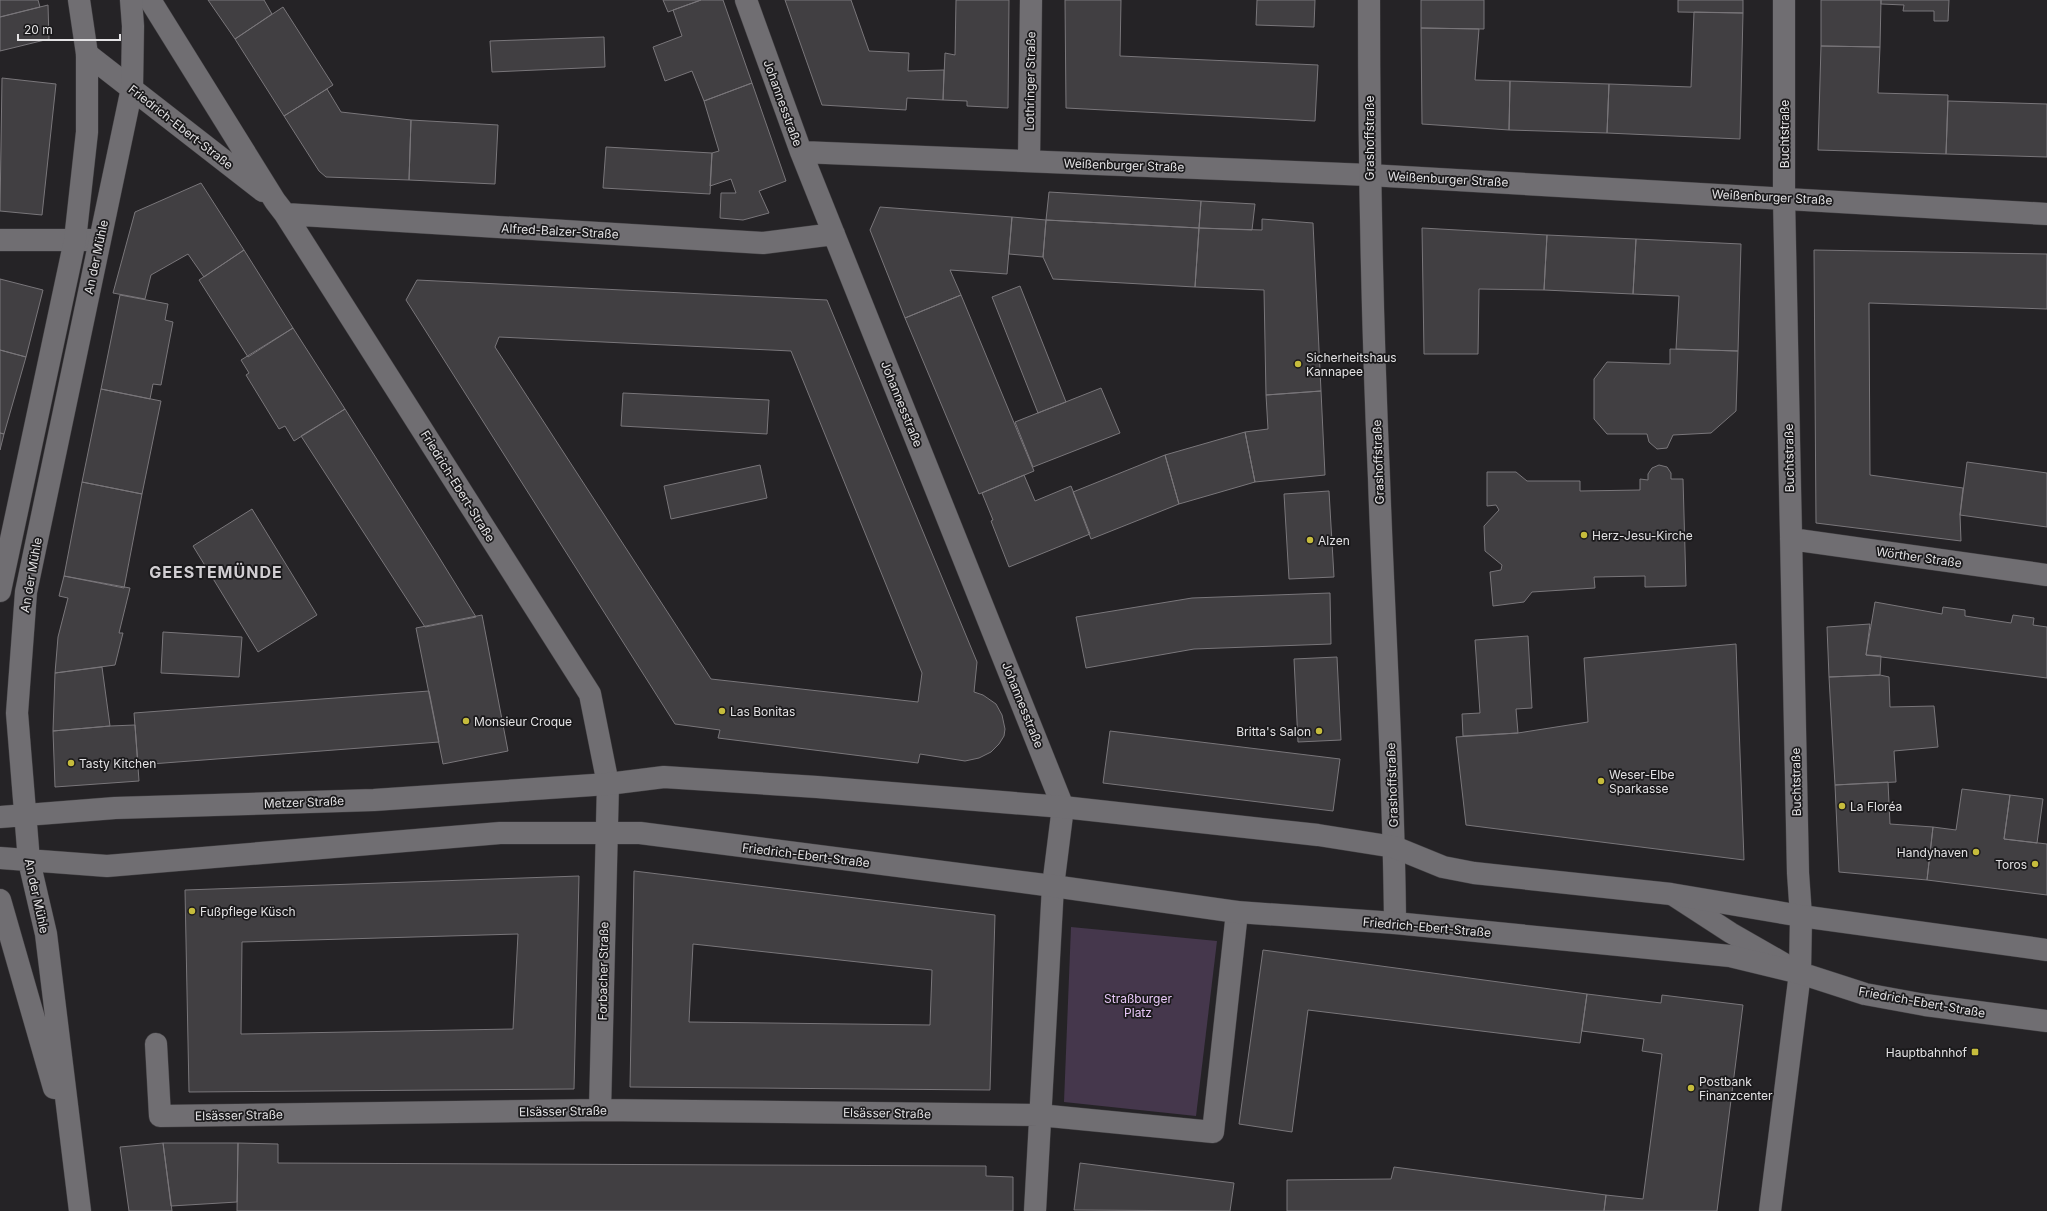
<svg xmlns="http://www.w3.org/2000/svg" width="2047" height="1211" font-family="Inter,sans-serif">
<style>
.green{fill:#45374c}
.building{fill:#413f42;stroke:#79767a;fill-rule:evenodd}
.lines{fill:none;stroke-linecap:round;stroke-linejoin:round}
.service-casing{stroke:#413f42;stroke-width:22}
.minor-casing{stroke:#413f42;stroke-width:23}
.tertiary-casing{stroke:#413f42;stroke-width:23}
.secondary-casing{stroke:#413f42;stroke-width:23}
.service{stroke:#706e72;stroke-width:21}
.minor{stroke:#706e72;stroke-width:22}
.tertiary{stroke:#706e72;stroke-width:22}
.secondary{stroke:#706e72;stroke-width:22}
.poi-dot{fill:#c6bc3c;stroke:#1b1a1c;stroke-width:1.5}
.labels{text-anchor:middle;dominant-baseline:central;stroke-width:3.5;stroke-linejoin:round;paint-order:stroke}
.street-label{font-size:12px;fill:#e3e2e4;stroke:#1b1a1c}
.poi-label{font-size:12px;fill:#e3e2e4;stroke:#1b1a1c;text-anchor:start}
.park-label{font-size:12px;fill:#e9c8f9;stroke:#1b1a1c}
.district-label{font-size:16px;font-weight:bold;letter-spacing:1px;fill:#d1ced2;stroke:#1b1a1c}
</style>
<rect width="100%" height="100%" fill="#252326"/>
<path class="green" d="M1071,927L1217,941L1196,1116L1064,1102Z"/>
<path class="building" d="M0,0H38L40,7L0,17Z
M208,0H264L272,14L235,39Z
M663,0H701L668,12Z
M701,0H723L752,83L704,101L692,71L665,81L653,47L682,36L673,10Z
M785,0H851L869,51L909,53L908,71L944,70L943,100L907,98L906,110L822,105Z
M956,0H1009L1008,108L967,106V101L943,100L945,53L955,55Z
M1065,0H1121L1120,56L1318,65L1315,121L1066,108Z
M1257,0H1315L1314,27L1256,25Z
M1421,0H1484V29L1421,28Z
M1678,0H1743V13L1678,12Z
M1821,0H1881L1880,47L1821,46Z
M1881,0H1949L1948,21H1934V11H1903L1904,5L1881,4Z
M48,5L49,39L0,51V17Z
M283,7L333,85L284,116L235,39Z
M1694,12L1743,13L1740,139L1607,133L1609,84L1691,87Z
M1421,28L1479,29L1475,80L1510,81L1509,130L1422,124Z
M604,37L605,67L492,72L490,41Z
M1821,46L1880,47L1878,93L1948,95L1946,154L1818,150Z
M2,78L56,84L42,215L0,211Z
M1510,81L1609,84L1607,133L1509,130Z
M752,83L786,181L759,191L769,213L743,220L720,218L721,193H736L731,179L710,186L712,153L719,151L704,101Z
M327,89L341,112L411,120L409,180L326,177L319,171L284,116Z
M1948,101L2047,104V157L1946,154Z
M411,120L498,125L495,184L409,180Z
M606,147L712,153L710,194L603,188Z
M201,183L244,250L204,277L188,254L151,275L145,299L113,293L135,212Z
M1049,192L1201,201L1199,228L1046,220Z
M1201,201L1255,204L1252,230L1199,228Z
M880,207L1012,217L1007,274L950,270L961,295L905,318L870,230Z
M1012,217L1046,220L1043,257L1009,254Z
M1262,219L1313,223L1321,391L1266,395L1264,290L1195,287L1199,228L1262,230Z
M1046,220L1199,228L1195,287L1053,279L1043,257Z
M1422,228L1547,235L1544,290L1479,289L1478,354H1424Z
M1547,235L1636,239L1633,294L1544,290Z
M1636,239L1741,244L1738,351L1676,349L1679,296L1633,294Z
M244,250L293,328L248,357L199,280Z
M1814,250L2047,254V309L1869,303L1870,475L1963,488L1960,515L1961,541L1816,523Z
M0,279L43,290L26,357L0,350Z
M417,280L827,300L977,662L974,692L983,695L996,704L1002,715L1005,729L1004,736L999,744L991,752L979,758L965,761L920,754L918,763L718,738L720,730L675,724L406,300ZM499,337L791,351L922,673L918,702L711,679L495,347Z
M1020,286L1066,402L1038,413L992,297Z
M120,295L168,304L165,320L173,322L161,385L153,384L150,399L101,389Z
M961,295L1034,471L979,494L905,318Z
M293,328L345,409L294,441L285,426L279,429L246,375L249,373L241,360Z
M1670,349L1738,351L1736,411L1711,433L1673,435L1667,448L1657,449L1649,442L1647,434H1607L1594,419V379L1607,362L1670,364Z
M0,350L26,357L4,434L0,433Z
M1101,388L1120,433L1033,467L1015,422Z
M101,389L161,401L142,494L82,482Z
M1321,391L1325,475L1255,482L1245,432L1268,429L1266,395Z
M623,393L769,400L767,434L621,426Z
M345,409L437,554L476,617L425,627L301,436Z
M1245,432L1255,482L1179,504L1165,455Z
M0,433L4,434L0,450Z
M1165,455L1179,504L1091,539L1073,492Z
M1967,462L2047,473V527L1960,515Z
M760,465L767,498L671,519L664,486Z
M1659,465L1667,467L1671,473V479H1683L1686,586L1645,587V576L1594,577L1595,588L1532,592L1524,602L1493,606L1490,572L1501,570L1502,565L1485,551L1484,526L1499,510L1496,505L1487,506V472H1516L1527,481H1580V491L1640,490V479L1648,480V474L1652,468Z
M1024,475L1035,501L1071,486L1090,534L1009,567L991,521L993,520L982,493Z
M82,482L142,494L124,588L64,576Z
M1329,491L1334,577L1289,579L1284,494Z
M252,509L317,615L258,652L193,546Z
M64,576L130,588L119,633H123L115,665L55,673L58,637L68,598L59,596Z
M1330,593L1331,644L1194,649L1086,668L1076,617L1192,598Z
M1875,602L1942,614L1943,607L1965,610V616L2011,623L2013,615L2034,618L2033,625L2047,627V678L1866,655Z
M482,615L508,751L443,764L416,628Z
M1870,624L1866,655L1881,656L1880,675L1829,677L1827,627Z
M163,632L242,637L239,677L161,673Z
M1528,636L1532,708L1516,709L1518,733L1463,736L1462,714L1480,713L1475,640Z
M1736,644L1744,860L1466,825L1456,737L1518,733L1588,722L1584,658Z
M1337,657L1341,740L1298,742L1294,659Z
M102,667L110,726L53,731L55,673Z
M1880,675L1889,677L1890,707L1934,706L1938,747L1894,751L1896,782L1835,785L1829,677Z
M429,691L439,742L138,765L134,713Z
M135,725L139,781L55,787L53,731L110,726Z
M1110,731L1340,759L1333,811L1103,783Z
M1888,782L1890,824L1933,827L1927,880L1839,872L1835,785Z
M1962,789L2010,795L2004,839L2047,844V895L1927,880L1933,827L1956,830Z
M2010,795L2043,799L2037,843L2004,839Z
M634,871L995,915L990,1090L630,1087ZM693,944L932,970L930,1025L689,1022Z
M579,876L574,1089L189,1092L185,890ZM518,934L513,1029L241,1034L242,942Z
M1263,950L1587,994L1580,1043L1308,1010L1292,1132L1239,1124Z
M1587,994L1661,1003L1662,995L1743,1005L1717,1211H1604L1606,1195L1643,1199L1662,1054L1642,1051L1644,1039L1582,1031Z
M163,1143H238L237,1202L171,1206Z
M163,1143L172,1211H129L120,1147Z
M238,1143L278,1144V1163L986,1166V1176L1013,1177V1211H237Z
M1080,1163L1234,1183L1230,1211L1074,1210Z
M1394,1167L1606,1195L1604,1211H1287V1180L1391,1179Z"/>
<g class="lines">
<defs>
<path id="service" d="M1671,894L1731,933L1792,968"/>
<path id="minor" d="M150,0L275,201L285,214L590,694L608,784L600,1110
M746,0L801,152L1063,807L1053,886L1035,1211
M1784,0V198L1798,873L1801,916
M87,54L263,191
M801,152L1369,175L2047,214
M1029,161L1031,0
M285,214L763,243L834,234
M0,240H99
M1791,539L2047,575
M156,1044L160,1116L600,1110L1039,1115L1213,1132L1237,912
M1770,1211L1800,973"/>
<path id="tertiary" d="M1369,0C1369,159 1372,319 1379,478C1384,626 1394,775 1395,923"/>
<path id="secondary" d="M0,591L75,240L87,132V54L79,0
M0,817L115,808L374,800L608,784L664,777L817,787L1063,807L1318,835L1394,847L1443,867L1474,873L1671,894L1801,916L2047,950
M0,858L107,866L500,833H640L1053,886L1237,912L1395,923L1730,956L1800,973L1865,994L1925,1005L2047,1021
M0,900L54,1088
M1800,973L1801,916
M80,1211L46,934L29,861L17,713L26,592L132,88L133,26L131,0"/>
</defs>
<use href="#service" class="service-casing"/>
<use href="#minor" class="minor-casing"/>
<use href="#tertiary" class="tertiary-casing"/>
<use href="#secondary" class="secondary-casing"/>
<use href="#service" class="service"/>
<use href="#minor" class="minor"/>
<use href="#tertiary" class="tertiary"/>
<use href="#secondary" class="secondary"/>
</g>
<g class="poi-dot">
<circle cx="1298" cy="364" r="4"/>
<circle cx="1584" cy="535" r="4"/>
<circle cx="1310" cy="540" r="4"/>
<circle cx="722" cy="711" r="4"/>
<circle cx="466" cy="721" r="4"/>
<circle cx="1319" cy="731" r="4"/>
<circle cx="71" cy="763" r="4"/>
<circle cx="1601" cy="781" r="4"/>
<circle cx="1842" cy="806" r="4"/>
<circle cx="1976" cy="852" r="4"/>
<circle cx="2035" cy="864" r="4"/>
<circle cx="192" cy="911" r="4"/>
<rect x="1971" y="1048" width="8" height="8" rx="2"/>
<circle cx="1691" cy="1088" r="4"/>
</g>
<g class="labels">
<g class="street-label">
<text transform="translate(1030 81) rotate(-89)">Lothringer Straße</text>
<text transform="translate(783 103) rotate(70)">Johannesstraße</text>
<text transform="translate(181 127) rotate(38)">Friedrich-Ebert-Straße</text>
<text transform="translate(1784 134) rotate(-90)">Buchtstraße</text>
<text transform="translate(1369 138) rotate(-90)">Grashoffstraße</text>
<text transform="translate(1124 165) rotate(2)">Weißenburger Straße</text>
<text transform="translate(1448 179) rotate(3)">Weißenburger Straße</text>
<text transform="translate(1772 197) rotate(3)">Weißenburger Straße</text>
<text transform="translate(560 231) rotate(3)">Alfred-Balzer-Straße</text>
<text transform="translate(96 257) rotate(-78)">An der Mühle</text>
<text transform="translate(902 404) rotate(68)">Johannesstraße</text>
<text transform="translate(1789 458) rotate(-91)">Buchtstraße</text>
<text transform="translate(1378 462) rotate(-92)">Grashoffstraße</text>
<text transform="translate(458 486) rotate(58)">Friedrich-Ebert-Straße</text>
<text transform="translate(1919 557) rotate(8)">Wörther Straße</text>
<text transform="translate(31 575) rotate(-80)">An der Mühle</text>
<text transform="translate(1023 705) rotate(68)">Johannesstraße</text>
<text transform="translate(1796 782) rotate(-91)">Buchtstraße</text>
<text transform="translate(1392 785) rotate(-92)">Grashoffstraße</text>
<text transform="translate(304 802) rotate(-2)">Metzer Straße</text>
<text transform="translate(806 855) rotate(7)">Friedrich-Ebert-Straße</text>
<text transform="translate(37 896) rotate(78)">An der Mühle</text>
<text transform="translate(1427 927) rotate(5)">Friedrich-Ebert-Straße</text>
<text transform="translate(603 971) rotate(-89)">Forbacher Straße</text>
<text transform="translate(1922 1002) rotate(10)">Friedrich-Ebert-Straße</text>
<text transform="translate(563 1111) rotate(-1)">Elsässer Straße</text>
<text transform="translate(887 1113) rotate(1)">Elsässer Straße</text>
<text transform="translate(239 1115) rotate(-1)">Elsässer Straße</text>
</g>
<g class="poi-label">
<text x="1306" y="357">Sicherheitshaus<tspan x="1306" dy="14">Kannapee</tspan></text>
<text x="1592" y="535">Herz-Jesu-Kirche</text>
<text x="1318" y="540">Alzen</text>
<text x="730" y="711">Las Bonitas</text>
<text x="474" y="721">Monsieur Croque</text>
<text x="1311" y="731" text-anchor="end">Britta's Salon</text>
<text x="79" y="763">Tasty Kitchen</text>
<text x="1609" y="774">Weser-Elbe<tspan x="1609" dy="14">Sparkasse</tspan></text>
<text x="1850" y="806">La Floréa</text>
<text x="1968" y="852" text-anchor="end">Handyhaven</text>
<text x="2027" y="864" text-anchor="end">Toros</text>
<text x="200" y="911">Fußpflege Küsch</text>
<text x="1967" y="1052" text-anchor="end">Hauptbahnhof</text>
<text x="1699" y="1081">Postbank<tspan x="1699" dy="14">Finanzcenter</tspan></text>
</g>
<g class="park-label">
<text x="1138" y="998">Straßburger<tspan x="1138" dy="14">Platz</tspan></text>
</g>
<g class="district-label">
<text x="216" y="572">GEESTEMÜNDE</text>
</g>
</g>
<path d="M18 34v6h102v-6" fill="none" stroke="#e3e2e4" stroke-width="2"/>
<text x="24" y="34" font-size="12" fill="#e3e2e4" stroke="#1b1a1c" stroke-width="3" paint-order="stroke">20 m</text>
</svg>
